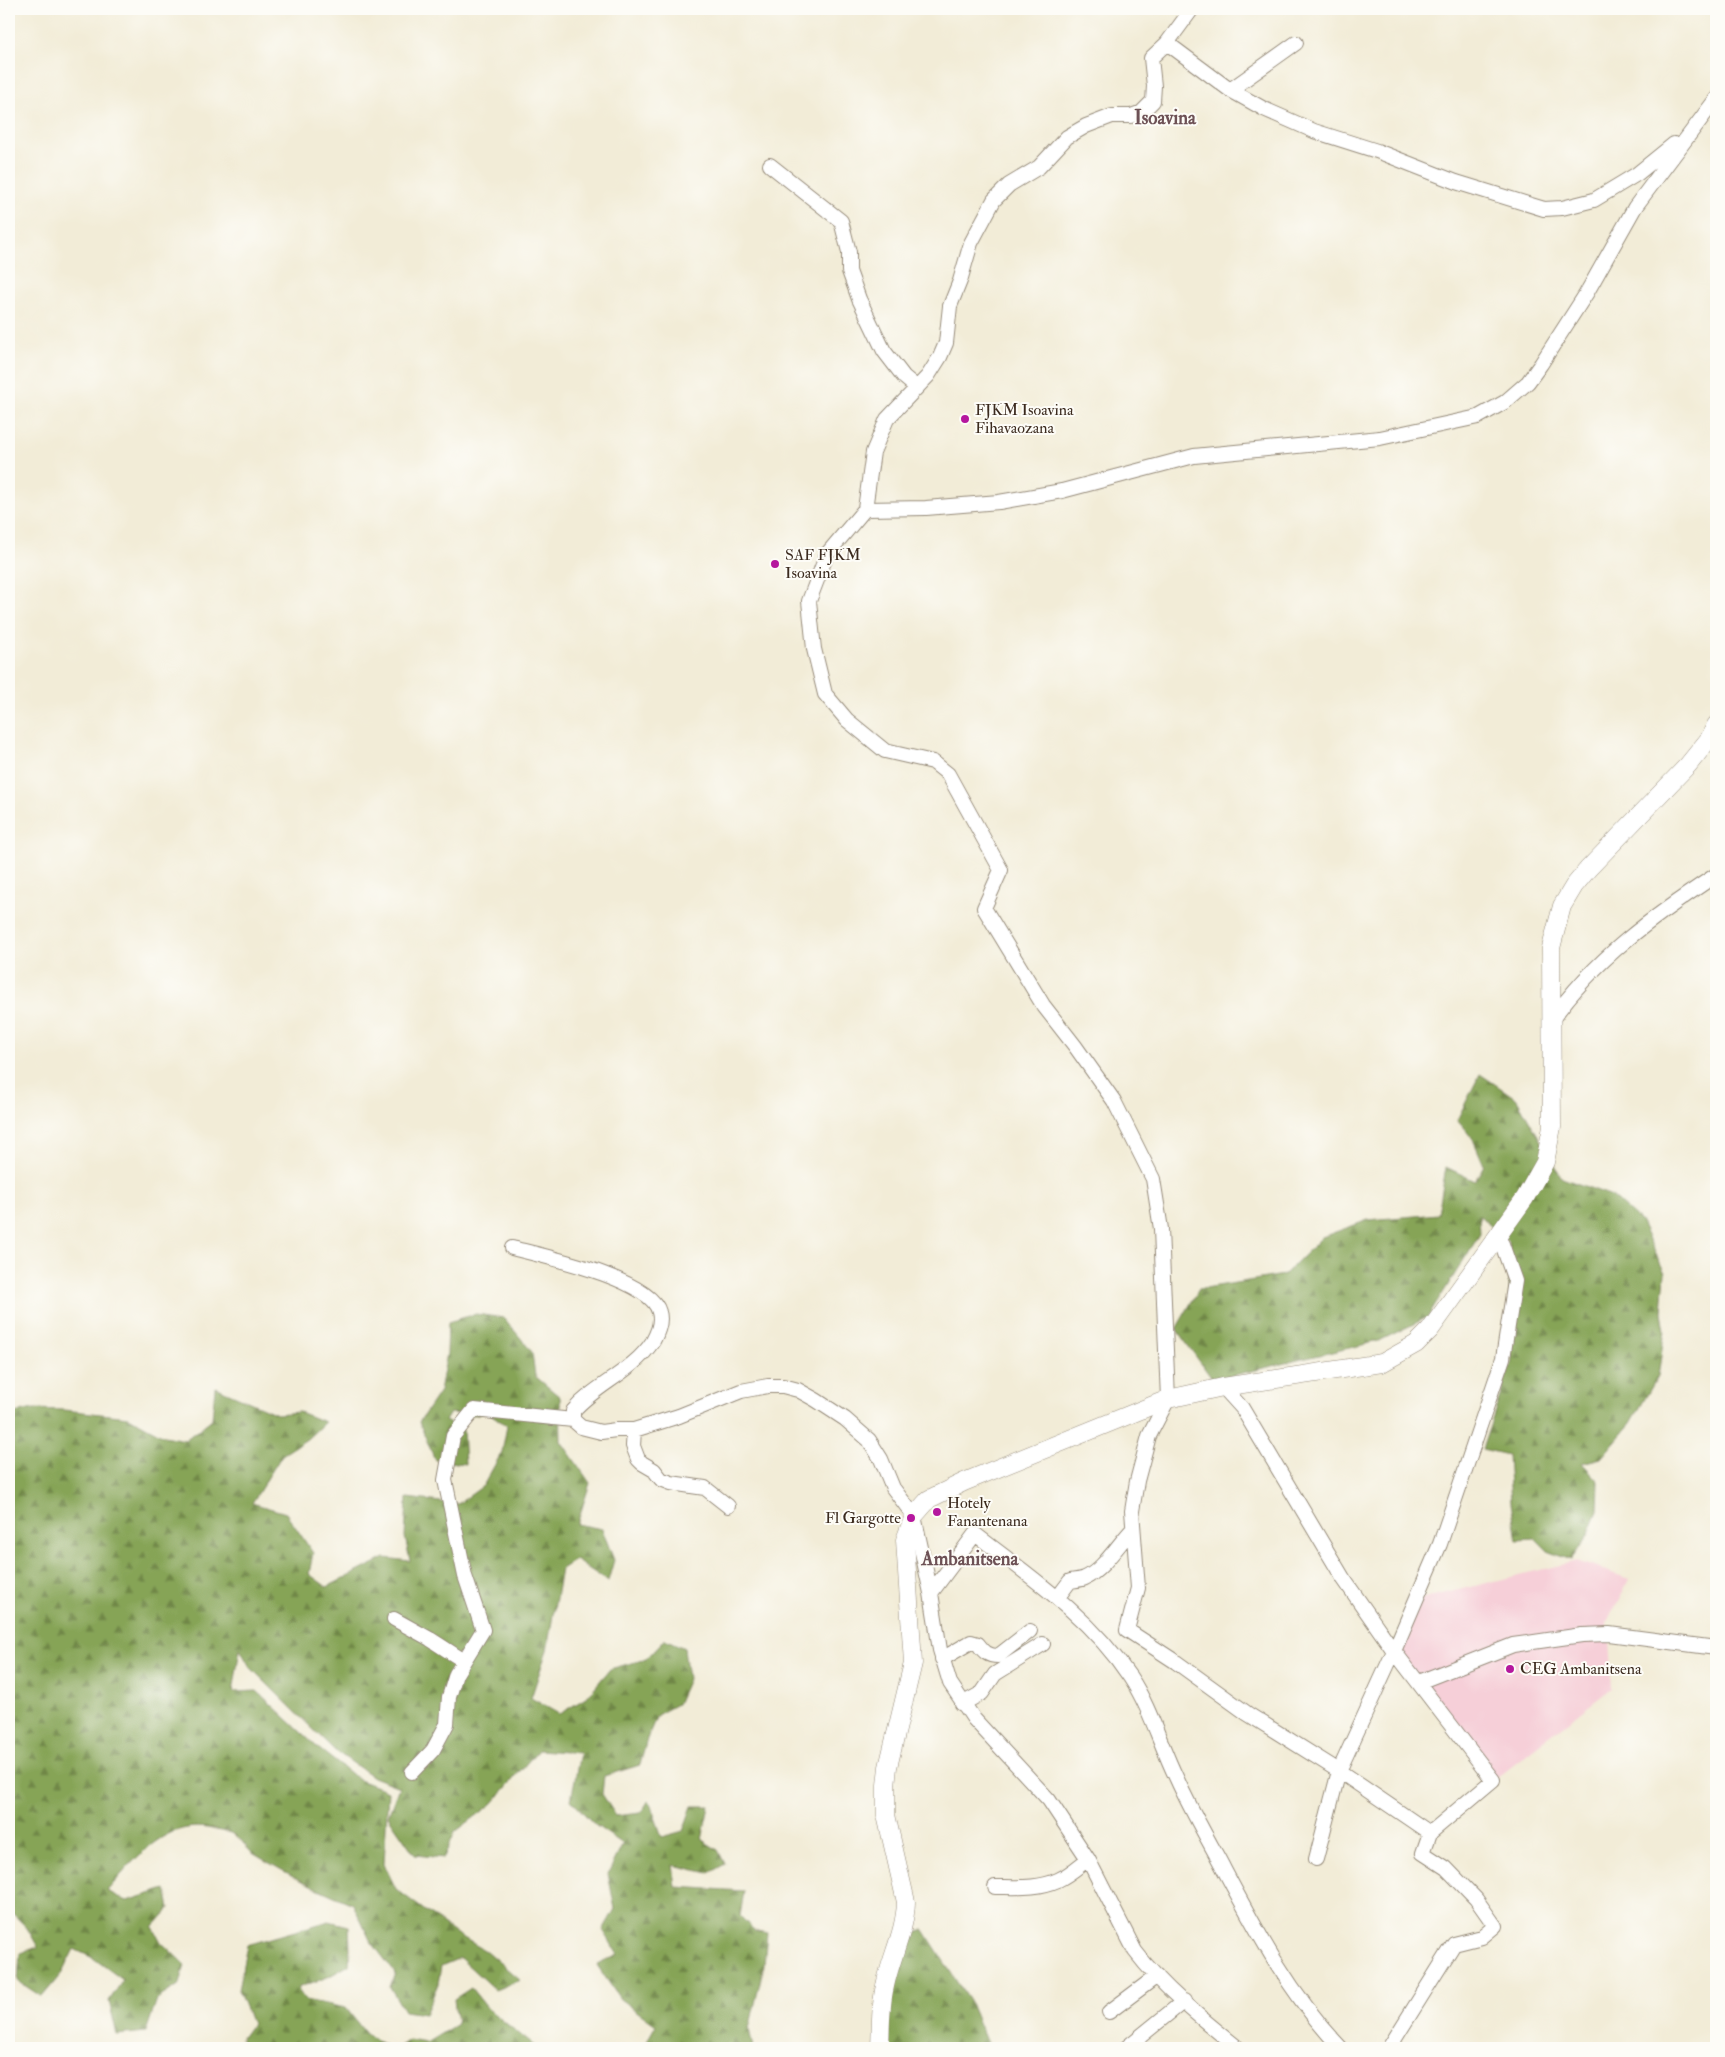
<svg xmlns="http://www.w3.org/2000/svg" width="1725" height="2057" font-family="'IM FELL Double Pica',serif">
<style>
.built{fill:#f6cfd8}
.forest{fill:url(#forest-firs);stroke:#60673a}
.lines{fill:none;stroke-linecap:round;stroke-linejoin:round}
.minor-casing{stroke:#968b7a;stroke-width:16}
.major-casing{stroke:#968b7a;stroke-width:19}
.minor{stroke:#fff;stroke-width:14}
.major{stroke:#fff;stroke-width:18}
.poi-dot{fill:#b5179e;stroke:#fdfcf7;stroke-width:2}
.labels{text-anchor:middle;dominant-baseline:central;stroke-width:4;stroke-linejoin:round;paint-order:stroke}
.poi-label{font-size:16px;fill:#3b2a1e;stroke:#fdfcf7;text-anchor:start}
.quarter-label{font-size:19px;font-weight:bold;fill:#6d5155;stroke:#fdfcf7}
</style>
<defs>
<pattern id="forest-firs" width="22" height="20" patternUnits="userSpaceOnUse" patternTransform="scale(1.25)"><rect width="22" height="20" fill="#86a457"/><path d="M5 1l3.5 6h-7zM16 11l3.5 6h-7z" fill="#6f8647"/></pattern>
</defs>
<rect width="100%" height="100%" fill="#fdfcf7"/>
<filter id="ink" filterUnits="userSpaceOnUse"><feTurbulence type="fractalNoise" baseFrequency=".02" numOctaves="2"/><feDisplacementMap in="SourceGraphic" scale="10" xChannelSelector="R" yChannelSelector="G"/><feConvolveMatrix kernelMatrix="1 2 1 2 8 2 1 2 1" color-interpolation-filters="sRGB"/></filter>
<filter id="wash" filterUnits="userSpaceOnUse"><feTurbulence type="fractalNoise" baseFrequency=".0096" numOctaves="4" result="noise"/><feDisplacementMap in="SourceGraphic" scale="20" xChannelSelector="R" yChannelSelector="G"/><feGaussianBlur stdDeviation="1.12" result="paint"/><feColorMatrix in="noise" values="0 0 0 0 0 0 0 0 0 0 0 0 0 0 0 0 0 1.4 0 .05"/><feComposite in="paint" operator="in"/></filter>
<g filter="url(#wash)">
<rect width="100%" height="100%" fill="#f2ecd7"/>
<path class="built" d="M1577,1561L1629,1579L1608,1623L1612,1688L1493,1780L1394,1651L1417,1600Z"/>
<path class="forest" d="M1480,1074L1517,1099L1562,1178L1612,1196L1640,1221L1665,1273L1662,1312L1665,1330L1658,1376L1631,1423L1601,1458L1582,1463L1599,1481L1598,1511L1588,1535L1571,1560L1548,1551L1536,1539L1517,1540L1511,1503L1508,1455L1482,1449L1512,1361L1508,1242L1479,1215L1480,1234L1428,1317L1379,1341L1213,1380L1176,1329L1199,1289L1284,1275L1322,1237L1368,1220L1438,1214L1446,1167L1475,1181L1484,1165L1473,1139L1457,1120Z
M476,1314L504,1318L532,1352L535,1376L560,1397L561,1441L590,1483L577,1524L602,1529L614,1560L608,1581L575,1560L561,1569L547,1650L531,1698L559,1714L586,1698L610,1669L646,1659L665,1639L684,1648L688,1679L677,1704L657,1715L647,1739L640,1765L604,1776L602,1794L616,1816L641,1813L649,1800L662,1837L683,1831L692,1806H709L702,1840L718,1850L725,1864L709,1873L673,1865L676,1887L744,1891L740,1916L754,1930L767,1933L764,1965L749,2029L753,2048H643L656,2025L620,1999L597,1965L618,1955L603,1930L615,1909L608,1874L623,1844L595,1825L571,1800L580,1753L538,1750L492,1804L455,1832L444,1858L415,1855L388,1816L399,1787L373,1777L334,1750L250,1667L240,1649L233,1692L257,1691L318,1748L359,1780L388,1791L384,1864L396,1889L455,1933L486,1951L520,1980L495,1990L460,1958L441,1966L438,1984L425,2014L404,2011L390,1987L395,1973L370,1940L353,1904C318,1890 286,1873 254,1854C246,1849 242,1839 235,1835C230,1832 222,1831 216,1830C167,1816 136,1858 107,1891L127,1901L166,1889L170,1908L153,1927L161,1942L185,1965L180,1984L157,1999L146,2032L117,2035L109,2001L123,1980L93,1958L74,1949L62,1973L42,1997L18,1981L20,1953L38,1947L27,1928L9,1910V1414L34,1409L64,1410L129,1417L164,1436L185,1440L212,1419L215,1387L277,1414L299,1412L325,1422L307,1439L282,1455L252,1503L286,1513L313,1553L309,1574L327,1587L385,1558L410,1561L405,1537L407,1498L458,1504L483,1486L502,1452L507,1426L488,1412L472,1415L450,1413L445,1421L463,1430L465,1464L435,1460L419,1422L440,1391L447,1353L448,1322Z
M329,1921L349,1926L350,1948L349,1965L328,1977L297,1988L305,2000L346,2008L366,2034L390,2048H243L241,2039L252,2024L238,1990L247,1945Z
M924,1930L969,2001L989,2048H881L901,1938Z
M471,1988L488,2009L537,2048H397L409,2040L426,2043L457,2024L454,1999Z"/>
</g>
<g filter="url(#ink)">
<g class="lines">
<defs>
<path id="minor" d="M1192,9L1167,43L1151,58L1154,86L1153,101L1142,112L1131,116H1112L1086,126L1067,137L1039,167L1009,185L994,200L971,243L960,281L950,306L946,343L940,357L928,376L887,419L873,452L865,509L827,554L809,601L814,649L825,694L847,720L885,751L933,762L948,774L1001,870L984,908L1043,1005L1075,1046L1114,1101L1153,1179L1161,1229L1168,1399L1149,1436L1137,1481L1132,1511L1138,1588L1127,1630L1176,1662L1248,1714L1339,1771L1430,1833
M1167,43L1230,90L1264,109L1314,131L1377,151L1456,182L1544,209L1562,208L1594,200L1637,174L1674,144
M1230,90L1296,43
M770,165L841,221L849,252V271L859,299L884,351L904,377L916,387
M865,509L926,508L999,502L1062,491L1194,456L1380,438L1478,417L1505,402L1528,382L1541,364L1586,294L1635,207L1716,99
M1551,1021C1594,959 1654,916 1716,875
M512,1248C543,1256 651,1279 659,1312C662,1322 658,1332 653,1341C633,1372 596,1384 573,1411V1420L581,1427L601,1432L616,1430H634L679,1416L741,1391L768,1386H783L798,1390L816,1400L845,1419L869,1440L881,1459L893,1488L914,1516L931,1593L940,1650L950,1683L974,1719L1049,1800L1088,1859L1135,1951C1162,1987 1203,2020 1238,2048
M1223,1387L1242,1408L1343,1578L1394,1651L1493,1780L1430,1833L1423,1853L1446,1868L1476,1899L1495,1926L1482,1937L1454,1944L1389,2048
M634,1430L633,1446L638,1459L642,1463L654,1470L661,1479L671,1483L705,1488L728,1506
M931,1593L975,1534C1031,1577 1090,1617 1130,1677C1150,1707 1160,1744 1176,1777C1188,1804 1203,1831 1218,1858C1253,1924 1288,1993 1341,2048
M1058,1597L1070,1581C1075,1580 1081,1580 1085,1578C1103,1570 1119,1543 1133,1529
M394,1619L430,1639L464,1661
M942,1659L971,1642L978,1644C984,1652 988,1656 998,1656L1030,1631
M1419,1682L1513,1645L1582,1635L1609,1634L1716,1648
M962,1704L982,1693L995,1674L1043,1644
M412,1772L433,1750L447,1724L449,1697L456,1674L483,1630L465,1576L445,1480L453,1436L474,1410L573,1420
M1316,1859L1339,1771L1394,1651L1440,1544L1503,1358L1515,1281L1502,1244L1496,1238
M995,1887C1017,1887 1038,1889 1058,1880C1069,1875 1079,1866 1088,1859
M1109,2012L1157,1976
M1126,2048L1184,2001"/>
<path id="major" d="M880,2048C881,2027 880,2006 885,1986C891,1957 905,1932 906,1902L886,1815V1785L888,1767L913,1663L905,1540L914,1516L929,1499L964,1482L1168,1399L1223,1387L1382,1363L1416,1344L1430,1330L1525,1198L1545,1162L1552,1127L1551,948L1562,906L1574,886L1588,869L1688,765L1709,739L1716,725"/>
</defs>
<use href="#minor" class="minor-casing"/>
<use href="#major" class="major-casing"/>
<use href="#minor" class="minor"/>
<use href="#major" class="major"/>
</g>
</g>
<g class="poi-dot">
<circle cx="965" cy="419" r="5"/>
<circle cx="775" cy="564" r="5"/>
<circle cx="937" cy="1512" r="5"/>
<circle cx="911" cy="1518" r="5"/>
<circle cx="1510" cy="1669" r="5"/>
</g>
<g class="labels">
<g class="poi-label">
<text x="975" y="410">FJKM Isoavina<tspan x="975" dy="18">Fihavaozana</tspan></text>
<text x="785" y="555">SAF FJKM<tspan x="785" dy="18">Isoavina</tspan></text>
<text x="947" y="1503">Hotely<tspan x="947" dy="18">Fanantenana</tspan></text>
<text x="901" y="1518" text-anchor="end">Fl Gargotte</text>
<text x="1520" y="1669">CEG Ambanitsena</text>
</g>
<g class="quarter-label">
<text x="1165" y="118">Isoavina</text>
<text x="970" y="1559">Ambanitsena</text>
</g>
</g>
<rect width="1725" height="2057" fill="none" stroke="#fdfcf7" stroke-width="30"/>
</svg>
